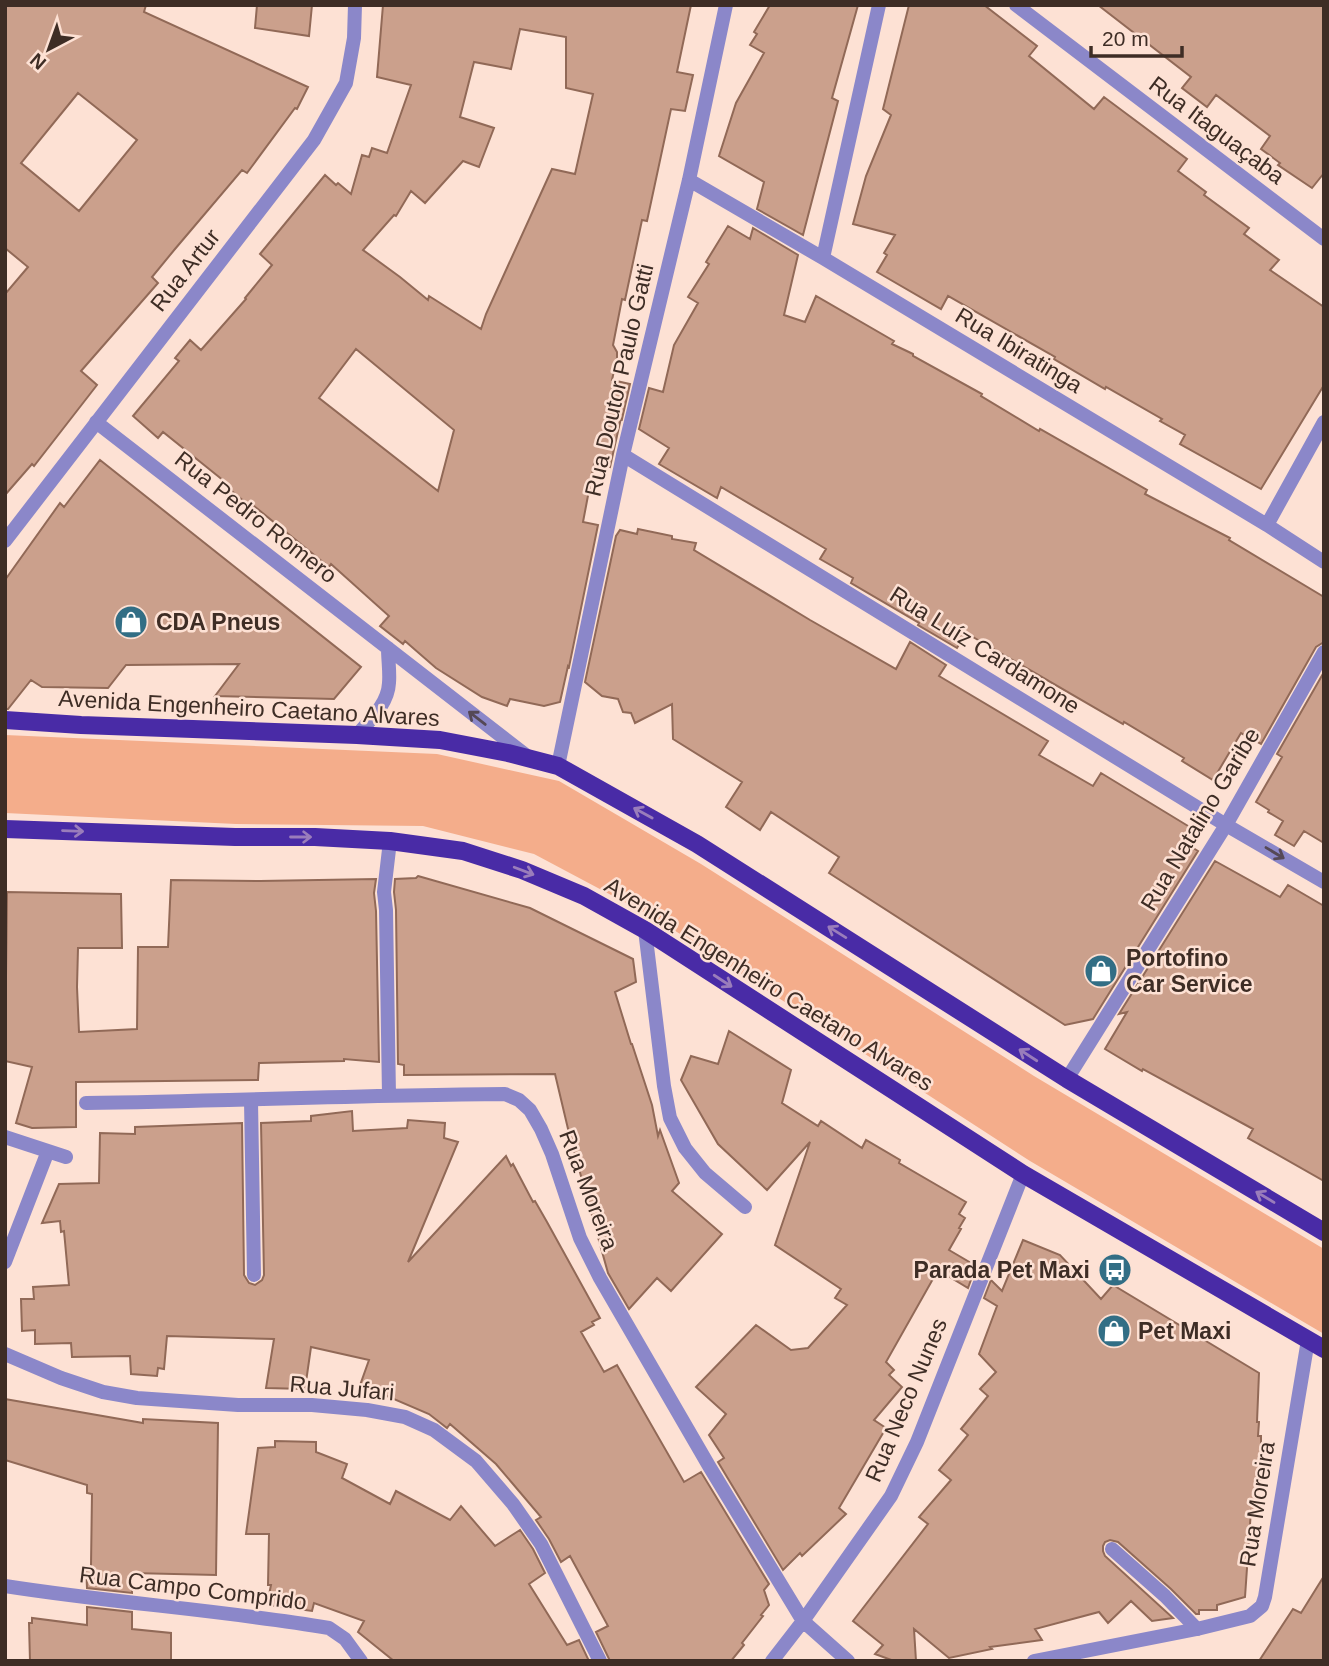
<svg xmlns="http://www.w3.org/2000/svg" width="1329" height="1666" font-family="Helvetica,sans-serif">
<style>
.green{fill:#f4ad8b}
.building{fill:#cba08c;stroke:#916957;stroke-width:2;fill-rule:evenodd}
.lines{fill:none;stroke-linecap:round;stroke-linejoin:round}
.lane{stroke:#8b87c9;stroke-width:14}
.street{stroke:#8b87c9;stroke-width:14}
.primary{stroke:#492ba6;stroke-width:18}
.oneway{stroke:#554856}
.oneway2{stroke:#9a7dbb}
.labels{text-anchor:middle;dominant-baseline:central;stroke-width:5;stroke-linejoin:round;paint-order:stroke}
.street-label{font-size:23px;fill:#3e2d25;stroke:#fde1d4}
.poi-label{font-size:23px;font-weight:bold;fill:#3e2d25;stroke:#fde1d4;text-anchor:start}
</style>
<rect width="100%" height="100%" fill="#fde1d4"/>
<path class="green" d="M5,735L437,754L559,781L701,864L1034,1076L1324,1249V1334L1030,1161L660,921L534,854L423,826L236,824L5,813Z"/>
<path class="building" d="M5,5H146L144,12L308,87L297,109L295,108L247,173L242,170L175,249L152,277L158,283L81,371L97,385L34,466L32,464L5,495V294L28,267L5,248ZM78,93L137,140L79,211L21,163Z
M257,5H312L309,36L255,28Z
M383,5H691L677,72L693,75L685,111L671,109L647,221L642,220L625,300L622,299L613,345L617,352V358L612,380L630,384L622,419L621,418L610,467L594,464L583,522L598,525L569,667L568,666L560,702L544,706L510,699L507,706L482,697L436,668L405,641L403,644L380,626L389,616L331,564L329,567L254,506L252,508L227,487L229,485L163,432L158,438L133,416L179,361L175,358L190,340L201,350L246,299L245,298L272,265L260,254L325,175L336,185L338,183L351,194L362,155L369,157L372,148L387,153L411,85L377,77ZM520,29L566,37V88L593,94L575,174L552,169L486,314L481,329L429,296L428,300L400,277L363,250L394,215L396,216L411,191L425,203L463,161L479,167L494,128L460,117L474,62L511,69ZM356,349L454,430L438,491L319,398Z
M770,5H858L832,98L838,101L803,235L757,209L764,182L719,156L736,103L764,53L750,45L757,34L754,32Z
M909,5H984L1037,46L1029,56L1094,109L1104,97L1187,159L1178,171L1206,192L1204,195L1249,228L1244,234L1279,260L1270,270L1324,307V385L1261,489L1180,444L1185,435L1160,421L1162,419L1106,387L1105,389L1054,359L1055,357L948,296L941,309L877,272L887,255L884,253L895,235L853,224L866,176L891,115L883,109Z
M1098,5H1324V173L1312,188L1278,165L1280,163L1261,149L1270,136L1216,95L1207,107L1182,88L1191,77Z
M728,226L750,239L753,228L798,255L784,315L805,322L816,296L894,341L892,344L913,354V356L982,394L981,396L1039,431L1040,429L1147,490L1145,494L1230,538L1229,540L1324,597V642L1316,647L1261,744L1241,733L1213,780L1182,761L1184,758L1124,722L1123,724L966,633L957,648L918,625L919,623L851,583L853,578L820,559L826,549L721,487L717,498L659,464L669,448L639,429L649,388L663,392L674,345L698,303L688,297L709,264L706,262Z
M100,460L361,667L334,699L215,696L239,664L126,665L108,688L42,687L31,680L8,709H5V580L60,503L64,507Z
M638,529L672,536V539L696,543L694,550L810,620L896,669L910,642L946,665L939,676L1048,741L1039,755L1093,786L1101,773L1193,829L1185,843L1198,851L1093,1019L1065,1025L829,873L839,857L771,812L760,830L726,807L742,782L673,739L672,704L635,723L631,713L623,712L618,699L602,696L585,682L616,536L620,530L637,534Z
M1324,672V843L1304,831L1294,846L1275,835L1283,821L1268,812L1269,810L1256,802L1282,757L1277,754Z
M1215,861L1280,897L1288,885L1324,906V1181L1248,1138L1253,1129L1143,1069L1142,1071L1105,1049L1127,1012L1119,1014Z
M418,876L530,908L633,959L636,982L615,992L631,1044H632L652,1105L658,1136L660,1130L679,1183L672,1191L722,1234L671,1291L657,1278L629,1309L608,1273L569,1133L555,1074L404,1075V1065L398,1064L396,910L394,892L395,879L416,878Z
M376,879L374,893L376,911L379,1062L344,1059V1061L259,1063L258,1080L76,1082V1127L32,1128L16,1123L32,1067L5,1061L7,892L121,894L122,948H78L77,987L79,1032L137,1029L138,947H168L171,880L260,881Z
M729,1031L791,1070L782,1103L818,1126L821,1121L862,1148L866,1140L900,1160L899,1163L966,1202L959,1214L965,1218L959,1228L961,1229L949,1250L976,1266L968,1288L938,1270L886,1362L894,1370L889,1375L902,1387L874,1420L886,1428L839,1508L846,1514L802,1556L800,1553L783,1570L718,1462L724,1458L709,1435L726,1414L696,1387L756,1325L791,1350L808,1348L847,1305L835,1298L841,1289L775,1245L810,1142L767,1190L718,1144L681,1080L691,1056L718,1064Z
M352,1111L353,1131L407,1128L408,1120L445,1123L444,1138L458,1142L408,1262L506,1156L511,1166L513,1164L533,1202L535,1201L547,1222L600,1318L592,1322L594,1325L581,1332L604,1372L617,1365L684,1482L701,1472L769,1584L764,1590L769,1605L761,1615L763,1616L742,1643L744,1645L731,1661H610L596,1632L608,1626L570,1556L561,1562L549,1539L536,1520L541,1517L496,1464L450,1424L447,1428L429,1414L373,1390L358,1391L369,1360L311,1347L305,1389L266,1388L274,1339L167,1336L164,1369L158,1368L157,1376L131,1374L130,1356L72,1357L71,1343L35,1344V1330L22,1331L21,1299H34L33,1287L69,1285L64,1231L61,1232L60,1221L42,1223L59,1184L99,1183L100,1133L135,1134V1127L242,1123L244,1275L249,1283L255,1285L262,1280L264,1275L261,1123L311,1121V1116Z
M1023,1240L1060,1255L1101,1299L1113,1285L1259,1373L1257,1422H1259L1258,1436H1261V1480H1259V1487H1257L1256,1511L1251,1510L1245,1597L1217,1605V1610H1199V1614H1196L1171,1589L1118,1542L1110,1540L1105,1542L1103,1546V1551L1105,1556L1173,1618L1152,1621L1131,1601L1108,1623L1099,1612L1035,1629L1042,1640L990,1647L992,1649L949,1658L914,1629L916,1661H894L875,1654L883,1645L853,1621L928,1524L919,1517L951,1480L939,1470L968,1435L961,1429L988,1396L980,1389L996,1372L979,1354L997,1306L984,1298L991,1280L1002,1291Z
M5,1399L143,1423V1419L218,1423L216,1575L132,1573V1593L87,1588L86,1566H91L92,1494L87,1493V1485L5,1460Z
M275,1441L316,1442V1452L347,1464L342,1478L390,1504L396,1491L450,1520L461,1506L495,1546L520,1530L533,1549L545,1573L529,1584L567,1645L579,1640L589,1661H394L358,1632L364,1621L314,1603L312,1611L267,1605L271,1585H268L269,1534H246L258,1448L275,1447Z
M1324,1576V1661H1259L1293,1609L1301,1613Z
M87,1607L132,1612V1629L171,1633V1661H30L29,1623H32V1618L87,1625Z"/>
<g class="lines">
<path class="lane" d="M251,1101L254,1275
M1112,1549L1165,1596L1197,1629"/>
<path class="street" d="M1016,5L1324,239
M689,180L823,258L1267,525L1324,562
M823,258L879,5
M96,422L527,756
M623,455L1226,825L1324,882
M1267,525L1324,422
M5,541L314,140L346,83L354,38L355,5
M357,735C370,720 388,704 389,683C390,672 388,660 388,648
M558,766L623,455L689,180L726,5
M645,930L664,1086L670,1118L685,1148L705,1173L745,1207
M1067,1079L1226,825L1324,652
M389,1095L386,910L384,892L390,841
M86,1103C226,1101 365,1095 505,1094L519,1100L530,1110L541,1129L552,1154L580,1238L600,1278L709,1466L803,1621L848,1661
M5,1137L66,1157
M5,1262L48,1151
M5,1354L61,1378L103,1392L137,1398L238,1405H312L367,1410L405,1417L434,1430L476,1461L513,1504L541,1544L600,1661
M5,1586C113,1603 222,1610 329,1628L345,1639L361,1661
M772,1661L803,1621L891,1496L917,1442L1023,1174
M1034,1661L1197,1629L1250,1616L1262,1606L1265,1597L1308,1340"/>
<path class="primary" d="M5,720L81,725L357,735L440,740L508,753L558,766L697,844L1067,1079L1324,1232
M5,829L235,837H315L390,841L463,851L522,870L584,896L645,930L1023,1174L1324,1349"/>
</g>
<defs><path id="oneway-shaft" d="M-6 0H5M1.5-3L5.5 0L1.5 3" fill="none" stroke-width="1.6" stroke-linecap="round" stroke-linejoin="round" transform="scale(1.75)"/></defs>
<g class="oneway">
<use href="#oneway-shaft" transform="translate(477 718) rotate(-142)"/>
<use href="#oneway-shaft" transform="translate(1275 853) rotate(31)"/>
</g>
<g class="oneway2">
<use href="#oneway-shaft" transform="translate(643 813) rotate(-151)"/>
<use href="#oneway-shaft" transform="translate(73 831) rotate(2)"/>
<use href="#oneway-shaft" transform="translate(301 837)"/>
<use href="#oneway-shaft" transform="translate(524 871) rotate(21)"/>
<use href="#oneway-shaft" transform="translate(837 932) rotate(-148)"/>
<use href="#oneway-shaft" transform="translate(723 981) rotate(33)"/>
<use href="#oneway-shaft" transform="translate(1028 1055) rotate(-147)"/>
<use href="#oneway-shaft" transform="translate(1265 1197) rotate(-149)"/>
</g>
<defs>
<symbol id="shop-disc" viewBox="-11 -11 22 22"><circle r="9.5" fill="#326e85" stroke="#fde1d4"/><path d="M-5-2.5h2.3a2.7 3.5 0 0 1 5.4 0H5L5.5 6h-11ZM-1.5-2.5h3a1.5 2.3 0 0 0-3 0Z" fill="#fff"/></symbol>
<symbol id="bus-disc" viewBox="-11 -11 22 22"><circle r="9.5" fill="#326e85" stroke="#fde1d4"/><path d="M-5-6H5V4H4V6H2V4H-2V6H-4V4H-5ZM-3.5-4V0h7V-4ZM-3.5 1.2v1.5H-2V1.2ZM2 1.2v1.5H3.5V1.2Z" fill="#fff"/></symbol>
</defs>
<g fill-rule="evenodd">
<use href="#shop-disc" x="112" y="603" width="38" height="38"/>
<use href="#shop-disc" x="1082" y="952" width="38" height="38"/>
<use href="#bus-disc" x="1096" y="1251" width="38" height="38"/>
<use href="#shop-disc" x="1095" y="1312" width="38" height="38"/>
</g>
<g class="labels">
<g class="street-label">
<text transform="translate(1217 130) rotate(37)">Rua Itaguaçaba</text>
<text transform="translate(185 270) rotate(-52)">Rua Artur</text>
<text transform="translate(1019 350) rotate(31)">Rua Ibiratinga</text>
<text transform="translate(619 380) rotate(-77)">Rua Doutor Paulo Gatti</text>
<text transform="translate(256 517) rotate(38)">Rua Pedro Romero</text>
<text transform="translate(985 650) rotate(32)">Rua Luíz Cardamone</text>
<text transform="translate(249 708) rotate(3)">Avenida Engenheiro Caetano Alvares</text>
<text transform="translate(1200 819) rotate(-59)">Rua Natalino Garibe</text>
<text transform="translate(769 984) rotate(32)">Avenida Engenheiro Caetano Alvares</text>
<text transform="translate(589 1190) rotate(69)">Rua Moreira</text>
<text transform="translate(342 1388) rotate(5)">Rua Jufari</text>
<text transform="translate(906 1400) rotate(-67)">Rua Neco Nunes</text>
<text transform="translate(1257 1504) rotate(-81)">Rua Moreira</text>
<text transform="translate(193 1588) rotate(7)">Rua Campo Comprido</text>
</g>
<g class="poi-label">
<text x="156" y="622">CDA Pneus</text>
<text x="1126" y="958">Portofino<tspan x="1126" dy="26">Car Service</tspan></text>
<text x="1090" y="1270" text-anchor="end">Parada Pet Maxi</text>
<text x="1138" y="1331">Pet Maxi</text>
</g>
</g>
<rect width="1329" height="1666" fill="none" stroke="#3e2d25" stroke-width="14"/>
<g transform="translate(49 49) rotate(221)" stroke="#fde1d4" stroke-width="5" paint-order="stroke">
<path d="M0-5L12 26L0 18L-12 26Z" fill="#3e2d25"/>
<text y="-10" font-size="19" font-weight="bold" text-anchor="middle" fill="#3e2d25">N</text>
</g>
<path d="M1091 46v10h91v-10" fill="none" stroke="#3e2d25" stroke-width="3.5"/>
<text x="1102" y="46" font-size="21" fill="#3e2d25" stroke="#fde1d4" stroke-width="5" paint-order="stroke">20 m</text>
</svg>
